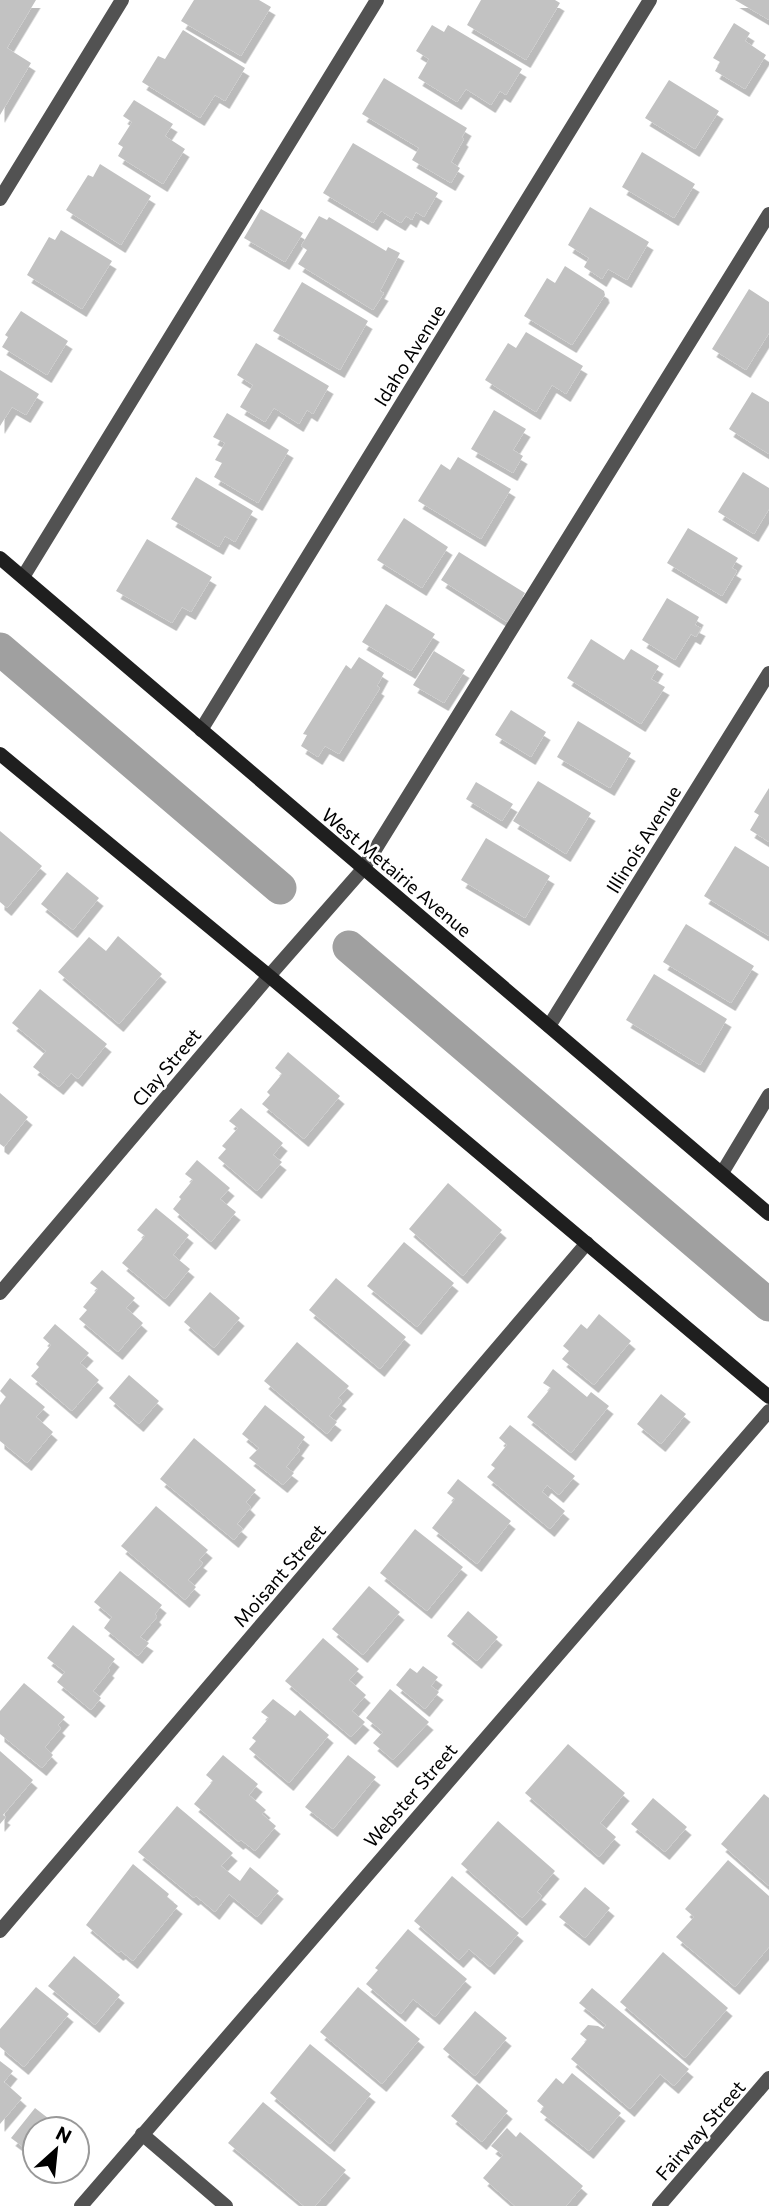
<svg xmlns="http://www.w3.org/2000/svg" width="769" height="2206" font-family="Commissioner,sans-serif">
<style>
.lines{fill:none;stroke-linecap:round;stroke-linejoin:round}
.canal{stroke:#a0a0a0;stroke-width:33}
.building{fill:#c2c2c2;filter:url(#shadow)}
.lane{stroke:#525252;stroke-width:14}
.street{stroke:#525252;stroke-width:14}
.secondary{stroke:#1f1f1f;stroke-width:14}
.labels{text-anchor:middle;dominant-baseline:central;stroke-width:5;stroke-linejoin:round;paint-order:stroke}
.street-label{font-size:19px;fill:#000;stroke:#fff}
</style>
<defs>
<filter id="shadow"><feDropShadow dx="4.5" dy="8" stdDeviation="0" flood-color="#0004"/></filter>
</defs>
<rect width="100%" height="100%" fill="#fff"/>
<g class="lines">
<path class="canal" d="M0,649L280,888
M349,947L769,1305"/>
</g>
<path class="building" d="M0,0H36L7,48L31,63L0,115Z
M194,0H259L271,7L241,56L181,21Z
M481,0H555L560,3L526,60L467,25Z
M735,0H769V20Z
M734,23L750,33L745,41L766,55L745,89L715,71L720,62L713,58Z
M432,25L444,32L448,25L522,69L506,95L500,91L491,105L466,89L457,102L418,78L429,59L416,51Z
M183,30L245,68L225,101L215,95L200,118L142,82L158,56L165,59Z
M384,78L467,128L462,137L464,139L451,162L460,168L451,183L412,160L419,148L362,114Z
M669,80L719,111L695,149L645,118Z
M134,100L173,124L165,136L185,149L163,184L118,156L123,147L118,144L132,122L123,116Z
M353,143L438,193L424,217L416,212L412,220L406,216L401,223L381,211L373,223L323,193Z
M642,152L695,184L674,218L622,187Z
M100,164L151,196L121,245L66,210L88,175L93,177Z
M590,207L649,242L627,280L608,269L602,279L584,267L589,258L568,245Z
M261,209L303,233L285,262L244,238Z
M319,216L327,220L329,217L386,251L388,247L400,253L380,291L384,293L373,310L298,264L307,250L301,246Z
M61,230L112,261L82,309L27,275L49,237L55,240Z
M565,266L604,291L605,295L572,345L524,316L547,278L555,283Z
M302,282L368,321L340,370L273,331Z
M749,289L769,302V333L746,370L712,349Z
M21,311L68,341L47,375L2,347L8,337L5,335Z
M526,332L583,366L566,394L552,385L536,412L485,380L508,343L516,348Z
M256,343L329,386L313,414L307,410L299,424L274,408L265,422L240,407L253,385L237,375Z
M0,370L39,394L26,415L12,407L0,426Z
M752,392L769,402V454L729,429Z
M494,410L526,429L513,450L523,456L513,473L471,449Z
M227,413L289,450L258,503L214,477L222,463L215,460L225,443L213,437Z
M458,457L511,489L481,539L418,501L441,464L450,470Z
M743,472L769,488V509L754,534L718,512Z
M196,477L253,511L235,542L225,536L219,547L171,519Z
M404,518L448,547L422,588L377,560Z
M688,528L738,558L732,568L737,571L722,596L667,563Z
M147,539L212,577L191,612L182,607L172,623L116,591Z
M459,552L525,593L507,622L441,580Z
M667,598L699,617L695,625L701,628L696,637L691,634L675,660L642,640Z
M386,604L435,634L411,671L362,642Z
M591,639L624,660L631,649L659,666L651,679L665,687L641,724L567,678Z
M434,651L465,670L444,703L413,685Z
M359,657L384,673L377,686L380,688L339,754L325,746L318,757L301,746L307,735L303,734L346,665L351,669Z
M511,710L546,732L531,757L495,735Z
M578,721L631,753L610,788L557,757Z
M538,781L591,813L566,854L513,821Z
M476,782L513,804L502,821L466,799Z
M769,788V842L750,830L759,815L754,812Z
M0,831L42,866L7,908L0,902Z
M486,838L550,876L525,918L461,880Z
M735,846L769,867V936L704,896Z
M67,872L99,898L73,930L41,904Z
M686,924L754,966L731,1003L663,962Z
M118,936L162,974L119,1024L58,972L89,937L106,951Z
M654,974L727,1019L700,1065L626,1020Z
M40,989L107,1044L78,1079L71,1073L59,1087L33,1067L46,1051L12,1023Z
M288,1052L340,1096L304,1139L262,1104L270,1095L267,1092L282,1074L275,1068Z
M0,1093L28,1117L4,1147L0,1144Z
M241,1108L283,1143L273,1155L282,1162L257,1191L218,1158L226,1149L222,1146L238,1128L229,1121Z
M197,1160L230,1188L220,1199L236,1212L211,1242L173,1209L181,1199L179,1197L193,1180L185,1174Z
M448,1183L502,1230L463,1276L409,1229Z
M156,1208L189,1235L173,1255L190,1269L165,1299L122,1263L145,1236L137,1230Z
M404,1242L454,1283L417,1327L367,1286Z
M102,1270L135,1298L126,1308L143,1323L118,1352L79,1319L87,1310L83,1307L98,1289L90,1283Z
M336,1278L406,1337L380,1369L309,1310Z
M210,1292L240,1318L214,1348L184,1322Z
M599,1314L631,1341L594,1385L562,1359L569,1351L563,1346L581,1324L587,1329Z
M55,1324L89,1353L80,1363L99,1380L72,1411L31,1376L39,1367L36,1364L51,1345L43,1338Z
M297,1342L349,1386L338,1398L342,1401L329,1416L337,1422L327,1434L264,1381Z
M553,1369L587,1397L591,1392L609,1406L571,1453L527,1417L551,1388L543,1383Z
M129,1375L159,1401L139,1424L109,1398Z
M10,1378L45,1407L36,1417L53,1432L27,1463L0,1441V1405L6,1397L0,1391Z
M661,1394L686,1414L661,1444L637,1424Z
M265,1405L305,1437L297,1448L300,1450L286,1467L294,1473L283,1485L249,1458L259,1448L242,1434Z
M510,1425L575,1476L559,1495L547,1485L542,1492L565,1511L550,1529L487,1477L495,1468L491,1465L507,1445L499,1438Z
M194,1438L256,1490L246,1502L251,1507L237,1524L243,1529L234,1540L160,1479Z
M458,1479L511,1521L477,1564L432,1528L455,1499L447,1493Z
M156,1506L208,1550L199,1560L203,1563L188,1580L196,1587L185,1600L121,1546Z
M415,1529L463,1567L427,1611L380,1573Z
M120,1571L162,1605L155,1614L157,1617L140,1637L149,1643L138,1656L104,1628L112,1617L94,1602Z
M369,1586L400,1612L363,1655L332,1629Z
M468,1611L498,1637L477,1661L447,1636Z
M73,1625L115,1659L108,1668L110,1670L93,1691L101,1698L91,1710L57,1682L65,1672L47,1658Z
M323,1638L359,1669L349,1680L366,1695L352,1711L365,1722L351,1737L285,1681Z
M423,1666L438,1677L431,1686L439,1692L425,1709L396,1685L410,1668L417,1673Z
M24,1683L65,1717L58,1725L61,1728L45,1747L53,1755L42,1768L0,1734V1711Z
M390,1689L429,1722L393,1760L373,1743L383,1732L366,1718Z
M273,1699L295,1716L300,1710L329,1735L289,1783L249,1749L256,1741L252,1738L269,1718L261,1712Z
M568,1744L625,1793L600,1823L616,1837L599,1857L525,1793Z
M0,1751L33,1780L3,1815L6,1817L0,1824Z
M223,1755L258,1784L249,1795L266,1810L262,1814L276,1826L255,1851L241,1840L239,1842L194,1804L213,1781L206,1775Z
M348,1755L376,1777L333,1829L305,1807Z
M764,1794L769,1798V1886L721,1844Z
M653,1798L687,1827L665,1852L631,1824Z
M177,1806L233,1853L221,1866L240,1881L250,1867L279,1891L257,1917L229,1894L215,1912L196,1896L194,1898L138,1852Z
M498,1821L555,1871L537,1892L542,1896L522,1918L461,1864Z
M728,1860L769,1896V1947L735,1987L676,1937L694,1917L685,1909Z
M133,1864L169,1894L167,1897L178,1906L133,1961L121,1951L119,1953L86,1925Z
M452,1876L519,1933L490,1967L469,1949L459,1960L414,1921Z
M585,1887L610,1908L585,1938L559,1917Z
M408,1929L467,1979L435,2017L413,1999L401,2014L366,1984L378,1970L375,1968Z
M663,1952L728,2008L685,2058L620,2002Z
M74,1956L120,1995L95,2025L48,1986Z
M36,1987L69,2014L24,2067L0,2047V2029Z
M358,1987L420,2039L382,2084L320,2032Z
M592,1988L689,2069L674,2086L660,2074L630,2109L571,2059L587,2040L580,2034L588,2025L598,2026L603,2029L606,2025L579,2003Z
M475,2011L507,2038L475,2076L443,2049Z
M310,2044L371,2094L330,2144L270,2093Z
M0,2061L13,2071L4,2082L22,2098L0,2124Z
M572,2073L621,2113L589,2151L540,2112L544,2107L537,2101L556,2078L563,2084Z
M477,2084L508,2111L482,2142L451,2116Z
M263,2102L346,2170L315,2206H304L228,2143Z
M35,2108L62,2129H35V2156L11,2138Z
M507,2128L516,2137L520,2132L583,2186L566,2206H515L483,2178L503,2155L491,2146Z"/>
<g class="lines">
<path class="lane" d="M23,577L377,0
M363,869L769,214
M722,1173L769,1095"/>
<path class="street" d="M0,199L122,0
M201,730L650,0
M549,1026L769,673
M0,1293L269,976L363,869
M0,1931L587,1243
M142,2134L226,2206
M81,2206L769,1411
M659,2206L769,2078"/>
<path class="secondary" d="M0,558L769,1214
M0,754L269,976L769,1397"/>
</g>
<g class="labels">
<g class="street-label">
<text transform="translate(409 355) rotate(-58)">Idaho Avenue</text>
<text transform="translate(643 839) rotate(-58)">Illinois Avenue</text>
<text transform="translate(397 872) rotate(40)">West Metairie Avenue</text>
<text transform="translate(166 1067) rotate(-50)">Clay Street</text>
<text transform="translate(279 1575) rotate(-49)">Moisant Street</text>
<text transform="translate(410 1795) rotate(-49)">Webster Street</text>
<text transform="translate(700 2130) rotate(-49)">Fairway Street</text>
</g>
</g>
<g transform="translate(56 2150) rotate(27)"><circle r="33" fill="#ffffff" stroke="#999999" stroke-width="2"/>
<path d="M0-5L12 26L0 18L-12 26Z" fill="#000000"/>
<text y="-10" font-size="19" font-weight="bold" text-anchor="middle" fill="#000000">N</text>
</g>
</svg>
